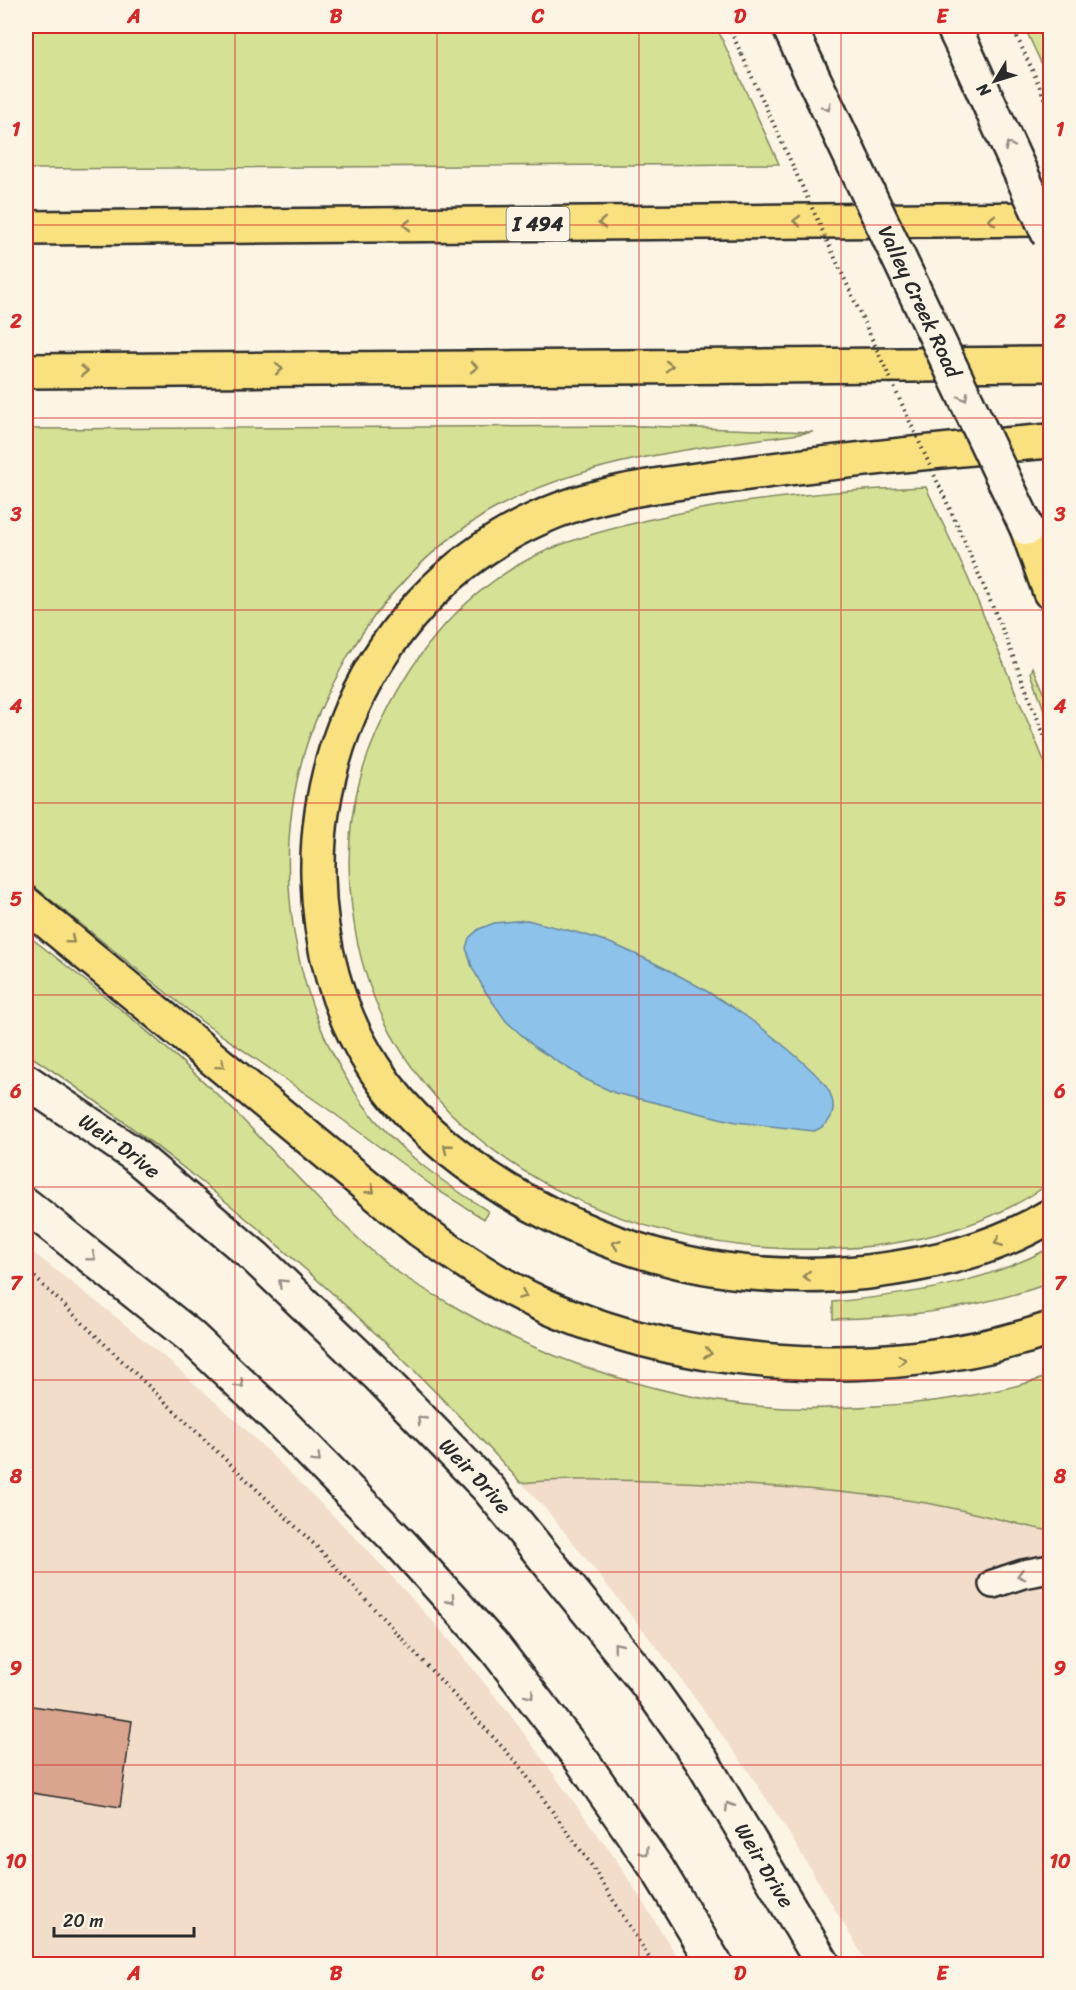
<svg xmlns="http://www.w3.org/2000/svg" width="1076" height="1990" font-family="Sriracha,sans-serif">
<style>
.built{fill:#f2ddcb}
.green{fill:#d5e194;stroke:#808660;stroke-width:1.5}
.water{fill:#8dc3eb;stroke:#66869e;stroke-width:1.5}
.building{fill:#d9a58e;stroke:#2b2b2b;stroke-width:1.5}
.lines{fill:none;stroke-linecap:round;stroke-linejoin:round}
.lane-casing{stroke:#2b2b2b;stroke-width:32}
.secondary-casing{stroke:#2b2b2b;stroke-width:38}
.highway-casing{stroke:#2b2b2b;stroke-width:38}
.path{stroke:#2b2b2b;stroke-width:4;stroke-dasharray:1.5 4.5;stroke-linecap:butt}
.lane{stroke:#fcf5e5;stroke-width:27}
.secondary{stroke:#fcf5e5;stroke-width:33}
.highway{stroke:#fae180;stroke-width:33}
.secondary-bridge-casing{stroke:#2b2b2b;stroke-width:38;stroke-linecap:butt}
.path-bridge{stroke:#2b2b2b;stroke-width:4;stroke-dasharray:1.5 4.5;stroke-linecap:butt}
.secondary-bridge{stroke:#fcf5e5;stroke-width:33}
.oneway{stroke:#949088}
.oneway2{stroke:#928656}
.grid{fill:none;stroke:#d62828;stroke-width:1.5;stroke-opacity:0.55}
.labels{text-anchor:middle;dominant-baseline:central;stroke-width:6;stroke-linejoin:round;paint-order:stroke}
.shield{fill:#fcf5e5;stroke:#6a6863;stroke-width:1.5}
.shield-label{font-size:20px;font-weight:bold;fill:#2b2b2b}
.street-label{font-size:21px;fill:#2b2b2b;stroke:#fcf5e5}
.neatline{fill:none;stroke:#d62828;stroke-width:2}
.grid-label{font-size:20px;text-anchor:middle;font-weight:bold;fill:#d62828}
</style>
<rect width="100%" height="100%" fill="#fcf5e5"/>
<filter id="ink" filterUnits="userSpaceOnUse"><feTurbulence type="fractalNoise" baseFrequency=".0167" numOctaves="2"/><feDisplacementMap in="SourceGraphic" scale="12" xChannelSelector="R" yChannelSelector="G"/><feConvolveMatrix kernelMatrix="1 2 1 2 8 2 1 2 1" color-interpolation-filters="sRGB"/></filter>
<g filter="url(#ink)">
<path class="built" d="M26,1247L116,1317L176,1367L238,1422L359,1541L447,1637L511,1716L617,1861L682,1964H26Z
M474,1319L520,1341L571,1361L623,1378L679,1393L737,1403L785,1408L908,1404L959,1398L1016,1387L1050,1376V1964H868L785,1827L748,1771L670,1664L550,1514L463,1419L425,1383Z"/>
<path class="green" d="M26,26H716L779,164L26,169Z
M1024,26H1050V82Z
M643,426L813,432C703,448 585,456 487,513C430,547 381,599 348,656C331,687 314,719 304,753C270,870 293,1005 363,1104C396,1150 441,1181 488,1211L484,1219L442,1193L332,1112L204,1023L26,880V429Z
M926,487L968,578L1050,775V1183C976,1236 879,1252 790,1249C591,1243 381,1129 353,916C344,850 350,793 377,732C407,664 452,604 518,565C557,542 602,531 647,520C739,499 832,490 926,487Z
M1033,667L1050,706V727L1031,673Z
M26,934C93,986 161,1040 222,1099C279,1154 329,1217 391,1267C410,1282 431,1293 452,1305C546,1362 675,1403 785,1408C815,1409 845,1408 875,1406C935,1403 993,1395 1050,1376V1531C1009,1523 968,1510 926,1503C845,1490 763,1485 681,1482C628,1480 574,1478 521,1483C422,1372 311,1269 194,1176C140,1133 84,1091 26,1053Z
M1050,1248V1283C980,1308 908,1318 833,1319V1302C912,1294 979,1285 1050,1248Z"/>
<path class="water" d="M527,920C556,928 588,933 615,945C659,964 705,988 744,1015C763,1028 819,1072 829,1091C838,1110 832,1124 814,1131L736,1122L615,1093L585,1079L536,1048L506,1021L485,991L472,967L466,948L469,938L479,929L494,923Z"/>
<path class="building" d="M26,1705L132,1721L120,1807L26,1792Z"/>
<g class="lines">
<defs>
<path id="lane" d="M993,1584L1023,1574L1050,1569"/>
<g id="secondary">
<path d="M789,26L802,54"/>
<path d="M953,26L966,53"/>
<path id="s1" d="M26,1081L132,1153L255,1257L378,1375L488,1488L644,1680L702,1761L823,1964"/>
<path d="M26,1205L190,1336L276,1417L402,1545L495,1648L583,1762L658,1870L715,1964"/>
</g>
<path id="highway" d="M26,228L1050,219
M26,371L1050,364
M1050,441C945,450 839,461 734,475C667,484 599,490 537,519C450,558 379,636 345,725C326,774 317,824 318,876C319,943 337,1012 374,1068C407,1119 456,1159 508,1191C620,1258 737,1286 868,1272C932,1264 994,1250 1050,1216
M1027,528L1050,592
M26,904L420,1230C450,1251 479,1272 511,1289C666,1372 885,1385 1050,1329"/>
</defs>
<use href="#lane" class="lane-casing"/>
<use href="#secondary" class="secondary-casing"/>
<use href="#highway" class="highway-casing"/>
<path class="path" d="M728,26L742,55
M1012,26L1050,109
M959,529L1001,626L1050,750
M26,1269L317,1547L518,1764L590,1863L653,1964"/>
<use href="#lane" class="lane"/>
<use href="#secondary" class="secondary"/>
<use href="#highway" class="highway"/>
<defs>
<g id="secondary-bridge">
<path d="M966,53L1050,237"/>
<path id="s2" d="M802,54L1027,528"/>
</g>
</defs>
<use href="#secondary-bridge" class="secondary-bridge-casing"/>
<path class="path-bridge" d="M742,55L959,529"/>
<use href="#secondary-bridge" class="secondary-bridge"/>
</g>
<defs><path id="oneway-chevron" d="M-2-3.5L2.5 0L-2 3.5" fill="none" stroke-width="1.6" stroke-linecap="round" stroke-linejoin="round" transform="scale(1.5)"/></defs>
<g class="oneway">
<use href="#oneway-chevron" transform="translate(827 107) rotate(65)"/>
<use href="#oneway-chevron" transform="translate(1009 146) rotate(-115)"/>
<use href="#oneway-chevron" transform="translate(964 397) rotate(65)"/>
<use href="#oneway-chevron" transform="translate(92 1257) rotate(39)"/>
<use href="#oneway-chevron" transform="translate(282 1283) rotate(-136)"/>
<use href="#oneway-chevron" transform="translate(240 1384) rotate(44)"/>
<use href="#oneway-chevron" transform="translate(421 1420) rotate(-134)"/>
<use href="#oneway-chevron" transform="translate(317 1459) rotate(45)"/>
<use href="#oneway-chevron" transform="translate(1021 1575) rotate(165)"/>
<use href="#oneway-chevron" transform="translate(451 1600) rotate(48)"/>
<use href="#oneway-chevron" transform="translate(617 1646) rotate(-129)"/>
<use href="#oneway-chevron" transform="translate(530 1695) rotate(52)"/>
<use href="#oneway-chevron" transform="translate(729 1806) rotate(-121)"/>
<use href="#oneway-chevron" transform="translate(645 1852) rotate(55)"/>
</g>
<g class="oneway2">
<use href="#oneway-chevron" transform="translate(992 220) rotate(180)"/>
<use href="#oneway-chevron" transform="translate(797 221) rotate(180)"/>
<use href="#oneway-chevron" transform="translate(602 223) rotate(179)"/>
<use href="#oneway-chevron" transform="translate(407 225) rotate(179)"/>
<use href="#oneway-chevron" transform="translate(669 366)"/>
<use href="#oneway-chevron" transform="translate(474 367)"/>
<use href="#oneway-chevron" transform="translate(279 369)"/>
<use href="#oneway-chevron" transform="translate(84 371)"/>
<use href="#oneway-chevron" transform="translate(71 940) rotate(40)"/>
<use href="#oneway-chevron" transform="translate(221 1065) rotate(40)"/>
<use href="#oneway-chevron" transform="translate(447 1148) rotate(-141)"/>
<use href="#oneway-chevron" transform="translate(371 1190) rotate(39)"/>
<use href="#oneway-chevron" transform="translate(998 1242) rotate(158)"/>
<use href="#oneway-chevron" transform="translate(616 1244) rotate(-160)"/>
<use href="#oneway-chevron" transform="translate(807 1276) rotate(179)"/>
<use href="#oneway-chevron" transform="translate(523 1295) rotate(24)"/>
<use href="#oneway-chevron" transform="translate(708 1353) rotate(11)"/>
<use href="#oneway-chevron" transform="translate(902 1360) rotate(-4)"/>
</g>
</g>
<path class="grid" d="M235,26V1964M437,26V1964M639,26V1964M841,26V1964M26,225H1050M26,418H1050M26,610H1050M26,803H1050M26,995H1050M26,1187H1050M26,1380H1050M26,1572H1050M26,1765H1050"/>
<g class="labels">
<rect class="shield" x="506.5" y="207" width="63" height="34" rx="4.5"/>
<g class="shield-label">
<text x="538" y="224">I 494</text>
</g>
<g class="street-label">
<text stroke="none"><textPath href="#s2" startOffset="274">Valley Creek Road</textPath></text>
<text stroke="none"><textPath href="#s1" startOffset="114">Weir Drive</textPath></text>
<text stroke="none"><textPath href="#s1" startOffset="600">Weir Drive</textPath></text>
<text stroke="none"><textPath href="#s1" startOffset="1086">Weir Drive</textPath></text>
</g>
</g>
<rect width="1076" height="1990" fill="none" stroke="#fcf5e5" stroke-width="66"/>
<g transform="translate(995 81) rotate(232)" stroke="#fcf5e5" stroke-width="4.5" paint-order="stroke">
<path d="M0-4.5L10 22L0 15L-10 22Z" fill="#2b2b2b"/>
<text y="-9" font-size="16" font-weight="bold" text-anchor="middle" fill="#2b2b2b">N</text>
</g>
<path d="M54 1927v9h140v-9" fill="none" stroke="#2b2b2b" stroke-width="3"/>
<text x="63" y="1927" font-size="18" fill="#2b2b2b" stroke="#fcf5e5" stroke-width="4.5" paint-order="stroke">20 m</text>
<rect x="33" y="33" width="1010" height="1924" class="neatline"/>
<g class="grid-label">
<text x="134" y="23">A</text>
<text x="336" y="23">B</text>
<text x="538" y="23">C</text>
<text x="740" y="23">D</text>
<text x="942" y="23">E</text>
<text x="16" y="136">1</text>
<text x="1060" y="136">1</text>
<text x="16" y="328">2</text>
<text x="1060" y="328">2</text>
<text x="16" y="521">3</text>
<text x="1060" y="521">3</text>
<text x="16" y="713">4</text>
<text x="1060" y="713">4</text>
<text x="16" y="906">5</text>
<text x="1060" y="906">5</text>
<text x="16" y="1098">6</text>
<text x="1060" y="1098">6</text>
<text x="16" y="1290">7</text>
<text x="1060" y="1290">7</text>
<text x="16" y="1483">8</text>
<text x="1060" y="1483">8</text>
<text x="16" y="1675">9</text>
<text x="1060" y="1675">9</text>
<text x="16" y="1868">10</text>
<text x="1060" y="1868">10</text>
<text x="134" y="1980">A</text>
<text x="336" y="1980">B</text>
<text x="538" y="1980">C</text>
<text x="740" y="1980">D</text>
<text x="942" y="1980">E</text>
</g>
</svg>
